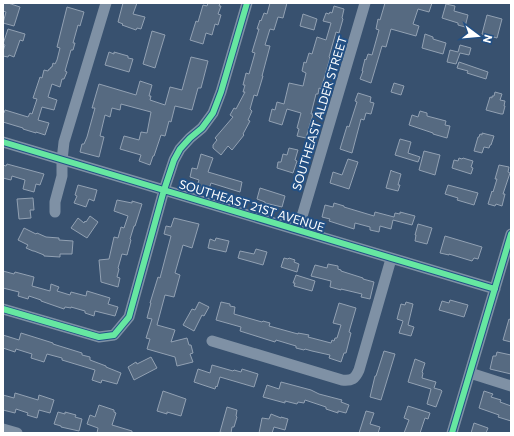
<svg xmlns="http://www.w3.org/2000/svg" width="514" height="436" font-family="Commissioner,sans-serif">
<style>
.building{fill:#566a81;stroke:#92a1b3}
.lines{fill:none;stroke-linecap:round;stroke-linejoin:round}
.minor{stroke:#7f91a5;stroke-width:11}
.cycleway-casing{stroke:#225085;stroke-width:8}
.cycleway{stroke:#66e7a1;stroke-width:6}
.labels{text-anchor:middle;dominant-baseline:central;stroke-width:4;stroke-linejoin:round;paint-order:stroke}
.street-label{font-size:12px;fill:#fff;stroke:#225085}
</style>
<rect width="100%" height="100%" fill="#38516f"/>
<path class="building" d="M3,3H8L20,7L14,26L3,23L6,12L3,11Z
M123,3H137L133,14L145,17L141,29L137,28L136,30L122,25L123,24L118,22Z
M208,3H220L219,6H221L218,14L221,15L218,25L215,24L212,35L206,33L203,44L190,40L196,21L198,22L203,5L207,6Z
M270,3H287L283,18L278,17L274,30L270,29L265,45L270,46L262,76H263L257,96L254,95L250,109L252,111L248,120L250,121L243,134L244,135L232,150L228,146L221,155L213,148V145L217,140L215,138L233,117L230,115L234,108L236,109L245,92H243L245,85H243L246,73L249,74L255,53L252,52L259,29H257L260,20L261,21L264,13L267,14Z
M385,3H432L429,12L418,9L413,24L419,26L416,36L391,29L386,47L382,46L371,83L360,79L363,71H362L365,59L366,60L368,54L372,55L379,30L376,29L378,19L380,20Z
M446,4L455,6L454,11L468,15L465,27L458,25V23L442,18Z
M334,6L344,9L342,18L343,19L339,33L336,32L329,57L330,58L321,89L319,88L318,94H316L311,114H313L306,138L297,136L299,129L297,128L301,113L287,109L282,125L269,121L272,109L275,110L277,102L284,104L289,83L303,86L306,73L302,71L304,62L306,63L309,53L312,54L317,37L326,40L331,23L323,21L326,13L329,14L330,12L332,13Z
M67,7L84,12L80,26L78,25L73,43H75L73,50H71L65,71L67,72L64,79H62L60,87L52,84L48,97L57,100L54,110L42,107L38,120L49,123L45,135L36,132V133L23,129V128L3,122V112L4,113L5,110L28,117L30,113L32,114L37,99L33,98L40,77L42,78L44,70L48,71L49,69H50L51,67H52L53,63L55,64L57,60L60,48L57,47Z
M303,14L317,19L314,30L300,26Z
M487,15L502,19L497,38L482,34Z
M8,29L25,34L23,41L20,40L14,57L9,55L8,57L3,56V51L5,45L3,44Z
M152,31L165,35L155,68L143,64Z
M425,34L433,37V39L446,43L443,54L422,48Z
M460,45L471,48L469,55L460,53L456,64L447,62L450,50L458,52Z
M109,52L114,54V52L128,56V58L133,59L129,72L105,65Z
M191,57L208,61L201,88H198L192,110L175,106L171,122L169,121L165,136L161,135L154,156H153L150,165L139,161L141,155L120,149L124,136L139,140L141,132L147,133L151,112L121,104L120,110L112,108L110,117L105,115L100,136L104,137L99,157L80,152L82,144H84L87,137L95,108H92L99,84L136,95L140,81L152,85L149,96H151L150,100L165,105L170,87L182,90Z
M459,62L488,72L486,79L467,73L468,71L457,68Z
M394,83L404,86L401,95L391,92Z
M495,92L502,94L500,100L505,101L504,106H505L503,114H501L486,110L490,97L492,98V96H494Z
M358,93L371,97L370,102L374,103L371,114L366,113L364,120L361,119L352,153L340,149L347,126L349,127L357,102L355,101Z
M420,111L427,113V116L446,121L445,125L450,126L447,138L433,134V133L409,125L412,115L418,117Z
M482,133L494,136L491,145H490L489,148L484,147L482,153L474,151L478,137H479L480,134L482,135Z
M400,139L411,142L408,153L420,157L418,162L395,155Z
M289,148L298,150L295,160L297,161L293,173L277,168L278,162H281L283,154L287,155Z
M424,151L440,155L435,175L419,170Z
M201,154L213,158L208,172L242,182L240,192L211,183L208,192L196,189L199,180L190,177L192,168L197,169Z
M459,158L462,159L463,158L473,161L471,167L473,168L471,174L452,168L454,160L458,161Z
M348,159L358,162L349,189L330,183L333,172L342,175Z
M7,164L44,174L40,185L36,184L34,192L23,189L25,180L12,176L11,180L3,178V165L6,166Z
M499,165L509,167L508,172L510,173L503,194H505L502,206L496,204L495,206L488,204L492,191L493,192L497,179H495Z
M391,170L392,171L401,174L398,185H400L398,191L386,188Z
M78,185L97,190L94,201L89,199L86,207L74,203L77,196L75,195Z
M448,185L478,193L474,205L457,200L458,198L445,194Z
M260,188L285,196L282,207L265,203V202L257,199Z
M33,198L34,210H30L31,218L19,219L17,199Z
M117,200L132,203V201L142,204L135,226H134L130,239L131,240L127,255L122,254L118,268L119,269L117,277L120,278L118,287L101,282L99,260L109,259L114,237L118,238L121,227L124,228L128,216L114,211Z
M334,203L344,206V207L374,216L375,212L394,217L395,213L400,214V212L415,216L412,225L393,220L391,229L380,226L379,232L370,230V227L355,223L354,229L329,221L330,219L322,217L325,205L333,207Z
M90,216L98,222L87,238L71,228L78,218L84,223L85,221L86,222Z
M174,218L199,224L192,248L183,245L175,273L180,275L174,297L165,295L157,325L175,330L171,342L187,338L189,345H191L193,353L190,354L193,362L177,366L175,357L147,349L150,339L146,338L152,319L147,318L151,303H150L158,277L160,278L171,236L164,234L166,226L171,227Z
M418,224L432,228L427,244L415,241L416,235H415Z
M24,228L36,234L37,233L46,237L59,238V240L73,241L72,254H60V257L44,256V255L34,251H33L26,248L28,245L18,240Z
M445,236L482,247L478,259L474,258L472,261L449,254V255L440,253Z
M216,238L229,241L226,252L208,248L210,239L215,241Z
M256,249L267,252L263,265L238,258L240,251L254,254Z
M284,258L288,259L289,258L295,260L294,262L299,264L297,272L281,267Z
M328,264L338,266V269L341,270V271L363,278V279L374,282L370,299L361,297L362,294L341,289V290L330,287L331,281L311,276L315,265L327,268Z
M3,271L14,274L15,272L34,277L32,286L50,291L51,284L59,287L57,291L70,295L71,292L86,296L87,291L110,298L108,304L118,307L115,316L95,311L94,316L85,313V311L71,307V308L65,307L64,309L41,301V300L29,296L28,299L18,296L19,292L3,288Z
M296,275L315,281L312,291L294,286L295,283H293Z
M450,300L468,305L464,317L439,310L442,301L449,303Z
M199,302L209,307L204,316L202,315L194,331L183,325L192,309L195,310Z
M221,302L230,304V306L235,307L234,314L262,322L263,321L270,323L269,326L298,334V333L309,335L308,337L331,343L332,340L334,341L335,338H337L341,325L333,323L339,303L356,308L349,332L351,333L346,353H344L341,362L329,358L330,355L312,351L305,349L304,350L296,348V346L276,340L275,342L240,331L241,327L216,320Z
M406,302L413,304L408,325L414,327L411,336L399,333L403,321L397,319L401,304L405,305Z
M509,319L511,320V342L503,340Z
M21,333L53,343V344L82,353V355L90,357V360L106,366V367L121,373L117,384L102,380L101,383L92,380L95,370L62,360V358L47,354L44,362L31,358L32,354L16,349L15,352L3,348V335L19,340Z
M384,351L395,354L381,400L370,397L375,376H376Z
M497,352L511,355V374L490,369L493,356H496Z
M151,357L157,368L134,380L128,367L136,362L137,364Z
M415,359L425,363L422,372L423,373L422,378L436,382L434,388L441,390L442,391L436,407L427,404L431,389L408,382Z
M212,365L233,371L234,370L241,372L242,369L258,374L254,387L220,377L217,387L216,386L215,389L194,382L198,369L210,373Z
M281,382L311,390L319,394L342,400L341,402L349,405L346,413L338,411V413L326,409V407L305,400L304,403L298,402L297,404L285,401V403L263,397L267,385L279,389Z
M163,391L186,399L181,416L167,412V414L157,411Z
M484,391L493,394L491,397L501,400L500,402L511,406V421L498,417L499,415L479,408Z
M15,393L38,400L39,395L54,400L50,413L39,410L37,418L27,415L28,413L16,409L15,413L3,410V395L14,398Z
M99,405L114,410V412L116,413L112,425L132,431V433H97L98,428L87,424L90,415L95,417Z
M408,406L430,413L428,419L425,418L420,433H404L409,420L404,418Z
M227,407L237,410L236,416L237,417L234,427H232L231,433H224L220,432Z
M366,411L374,413L370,424L380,427L378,433H359Z
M58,412L65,414V412L76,415L75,417L82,419L79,431L61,427V426L54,424Z
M271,414L281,418V417L288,419L285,430L274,427L272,433H259L262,418L269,419Z
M474,423L488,428L486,433H471Z"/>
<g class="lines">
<path class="minor" d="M3,142L495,289
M55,212V202L62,176V160L64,142L106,3
M298,230L365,3
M3,309L99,337L114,335L129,317L164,190L174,160L180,149L190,138L202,128L213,113L221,92L247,3
M212,341L342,380C352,381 355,379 359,370L391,259
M470,373L511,386
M3,429L17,433
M452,433L511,234"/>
<defs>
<path id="cycleway" d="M3,142L495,289
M3,309L99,337L114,335L129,317L164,190L174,160L180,149L190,138L202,128L213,113L221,92L247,3
M452,433L511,234"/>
</defs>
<use href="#cycleway" class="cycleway-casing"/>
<use href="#cycleway" class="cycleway"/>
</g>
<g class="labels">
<g class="street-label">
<text transform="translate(319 113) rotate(-73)">SOUTHEAST ALDER STREET</text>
<text transform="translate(252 205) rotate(17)">SOUTHEAST 21ST AVENUE</text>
</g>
</g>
<rect width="514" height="436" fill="none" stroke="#ffffff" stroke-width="8"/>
<g transform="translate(478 36) rotate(106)" stroke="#225085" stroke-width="3" paint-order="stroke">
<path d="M0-3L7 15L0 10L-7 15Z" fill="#ffffff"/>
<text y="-6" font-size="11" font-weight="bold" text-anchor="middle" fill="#ffffff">N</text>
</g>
</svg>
